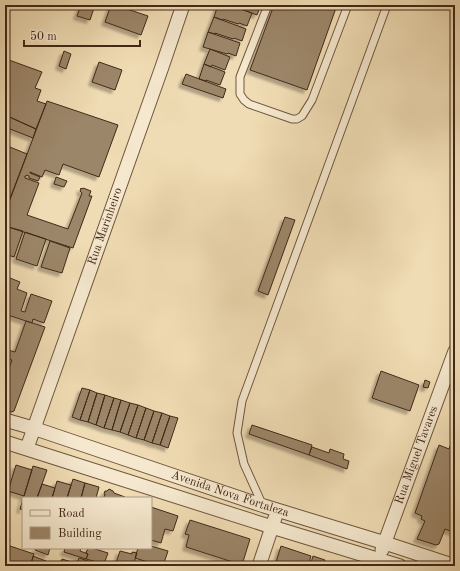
<svg xmlns="http://www.w3.org/2000/svg" width="460" height="571" font-family="'Old Standard TT',serif">
<style>
.building{fill:#9c8669;stroke:#422917;filter:url(#shadow)}
.lines{fill:none;stroke-linecap:round;stroke-linejoin:round}
.lane-casing{stroke:#6e563e;stroke-width:9}
.street-casing{stroke:#6e563e;stroke-width:15}
.lane{stroke:#f5e8ce;stroke-width:7}
.street{stroke:#f5e8ce;stroke-width:13}
.labels{text-anchor:middle;dominant-baseline:central;stroke-width:3.5;stroke-linejoin:round;paint-order:stroke}
.street-label{font-size:12px;fill:#422917;stroke:#f5e8ce}
</style>
<defs>
<filter id="shadow"><feDropShadow dx="-3.5" dy="3.5" stdDeviation="1" flood-color="#0004"/></filter>
</defs>
<rect width="100%" height="100%" fill="#f0dcb4"/>
<filter id="stains"><feTurbulence type="fractalNoise" baseFrequency=".005" numOctaves="4"/><feColorMatrix values="0 0 0 0 .2 0 0 0 0 .09 0 0 0 0 .02 0 0 0 .5 -.17"/></filter>
<radialGradient id="worn" r=".72"><stop offset=".6" stop-color="#630" stop-opacity="0"/><stop offset="1" stop-color="#630" stop-opacity=".3"/></radialGradient>
<path class="building" d="M81,5H95L90,20L77,16Z
M111,5H115L148,16L141,35L105,22Z
M218,5H230L252,13L247,26L239,23L238,24L223,19L222,20L214,17Z
M230,5H261L257,15Z
M274,5H337L307,90L250,70Z
M214,17L246,29L242,41L234,38L233,39L215,33V34L208,32Z
M208,32L240,43L236,56L228,53L227,54L203,47Z
M210,49L230,57L225,70L212,65L211,67L204,64Z
M64,51L71,54L66,69L59,66Z
M9,60L42,72L35,88L41,90L37,101L46,104L36,129L5,115V99L9,87L5,85V70Z
M99,62L122,70L115,90L92,82Z
M204,64L225,72L220,85L206,80V81L199,79Z
M186,74L226,89L223,98L182,84Z
M47,101L118,125L99,177L63,164L59,175L45,170L42,177L30,172V173L40,177L38,181L29,178V176L27,175L26,176H25V178L39,183L27,215L68,229L82,193L80,191L81,188L82,189L83,188L91,191L89,196H92L73,248L5,226V213Z
M5,115L36,129L33,138L10,129L5,141Z
M5,145L27,154L9,201L5,199Z
M56,177L67,181L64,187L54,184Z
M285,217L295,220L268,295L258,291Z
M5,226L23,231L14,257L5,254Z
M25,232L46,239L37,266L16,259Z
M50,241L70,248L62,273L41,267Z
M10,278L20,282L17,289L27,293L21,311L25,312L31,294L52,301L44,323L33,319L32,323L5,314V290Z
M26,321L45,327L14,411L11,412L5,410V379L12,360L5,358V349L15,352Z
M381,371L419,385L410,411L372,398Z
M425,380L430,382L428,388L423,387Z
M82,388L90,390L80,420L72,417Z
M90,390L97,393L88,422L80,420Z
M97,393L105,395L96,425L88,422Z
M105,395L114,398L104,428L96,425Z
M114,398L121,400L112,430L104,428Z
M121,400L130,403L120,432L112,430Z
M130,403L138,405L128,435L120,432Z
M138,405L146,408L136,438L128,435Z
M146,408L154,411L144,440L136,438Z
M154,411L162,413L152,443L144,440Z
M162,413L170,416L160,445L152,443Z
M170,416L178,418L168,448L160,445Z
M252,425L312,445L309,455L249,434Z
M439,445L449,449L450,446L454,448L455,445V533L445,529L439,544L436,545L417,539L425,521L421,519L422,516L415,513Z
M312,447L329,453L330,449L344,454L343,459L349,461L347,469L309,455Z
M16,465L32,470L24,496L8,491Z
M33,466L47,470L37,498H23V510L20,509Z
M73,479L85,483L81,498H67Z
M57,481L71,485L67,498H52Z
M85,483L99,487L96,498H81Z
M42,484L55,488L52,498H37Z
M109,489L113,491L114,493L125,497V498H104L105,494H104L105,491H107Z
M151,507L178,516L173,531L165,529L161,543L151,540Z
M190,520L250,539L242,565L186,547L189,535L185,534Z
M5,538L10,539L5,556Z
M10,546L34,554L30,566H5V561Z
M151,546L168,551L163,566H160L135,558L138,548H151Z
M281,546L311,556L308,566H278L279,563L276,562Z
M36,548H50L48,555L35,550Z
M65,548H81L80,551L88,554L86,559L64,552Z
M88,548H92L108,553L104,564L86,559L88,554L86,553Z
M120,551L132,554V552L137,553L133,566H115Z
M33,556L46,561L45,566H33V565H31Z
M313,556L325,560L323,566H310Z
M79,558L91,562L89,566H74L75,563H77Z
M62,559L75,563L74,566H59Z
M230,561L242,565V566H229Z"/>
<g class="lines">
<defs>
<path id="lane" d="M268,5L240,77V94L244,100L249,104L292,119H297L302,116L312,100L348,5
M263,506L244,464L237,433L242,401L387,5"/>
<g id="street">
<path id="s1" d="M5,420L33,428L264,506L385,543L455,566"/>
<path d="M5,442L272,527L400,566"/>
<path id="s2" d="M27,448L162,67L183,5"/>
<path id="s3" d="M382,550L455,351"/>
<path d="M259,566L275,518"/>
</g>
</defs>
<use href="#lane" class="lane-casing"/>
<use href="#street" class="street-casing"/>
<use href="#lane" class="lane"/>
<use href="#street" class="street"/>
</g>
<g class="labels">
<g class="street-label">
<text stroke="none"><textPath href="#s2" startOffset="235">Rua Marinheiro</textPath></text>
<text stroke="none"><textPath href="#s3" startOffset="101">Rua Miguel Tavares</textPath></text>
<text stroke="none"><textPath href="#s1" startOffset="237">Avenida Nova Fortaleza</textPath></text>
</g>
</g>
<rect width="460" height="571" fill="none" stroke="#f0dcb4" stroke-width="20"/>
<rect x="6" y="6" width="448" height="559" fill="none" stroke="#422917" stroke-width="2"/>
<rect x="10" y="10" width="440" height="551" fill="none" stroke="#422917"/>
<rect x="22" y="497" width="130" height="52" fill="#f5e8ce" stroke="#ad9c85"/>
<rect x="30" y="510" width="20" height="6" fill="#f5e8ce" stroke="#ad9c85"/>
<text x="58" y="517" font-size="12" fill="#422917">Road</text>
<rect x="30" y="527" width="20" height="12" fill="#9c8669" stroke="#ad9c85"/>
<text x="58" y="537" font-size="12" fill="#422917">Building</text>
<path d="M24 40v6h116v-6" fill="none" stroke="#422917" stroke-width="2"/>
<text x="30" y="40" font-size="12" fill="#422917" stroke="#f5e8ce" stroke-width="3" paint-order="stroke">50 m</text>
<rect width="100%" height="100%" filter="url(#stains)"/>
<rect width="100%" height="100%" fill="url(#worn)"/>
</svg>
